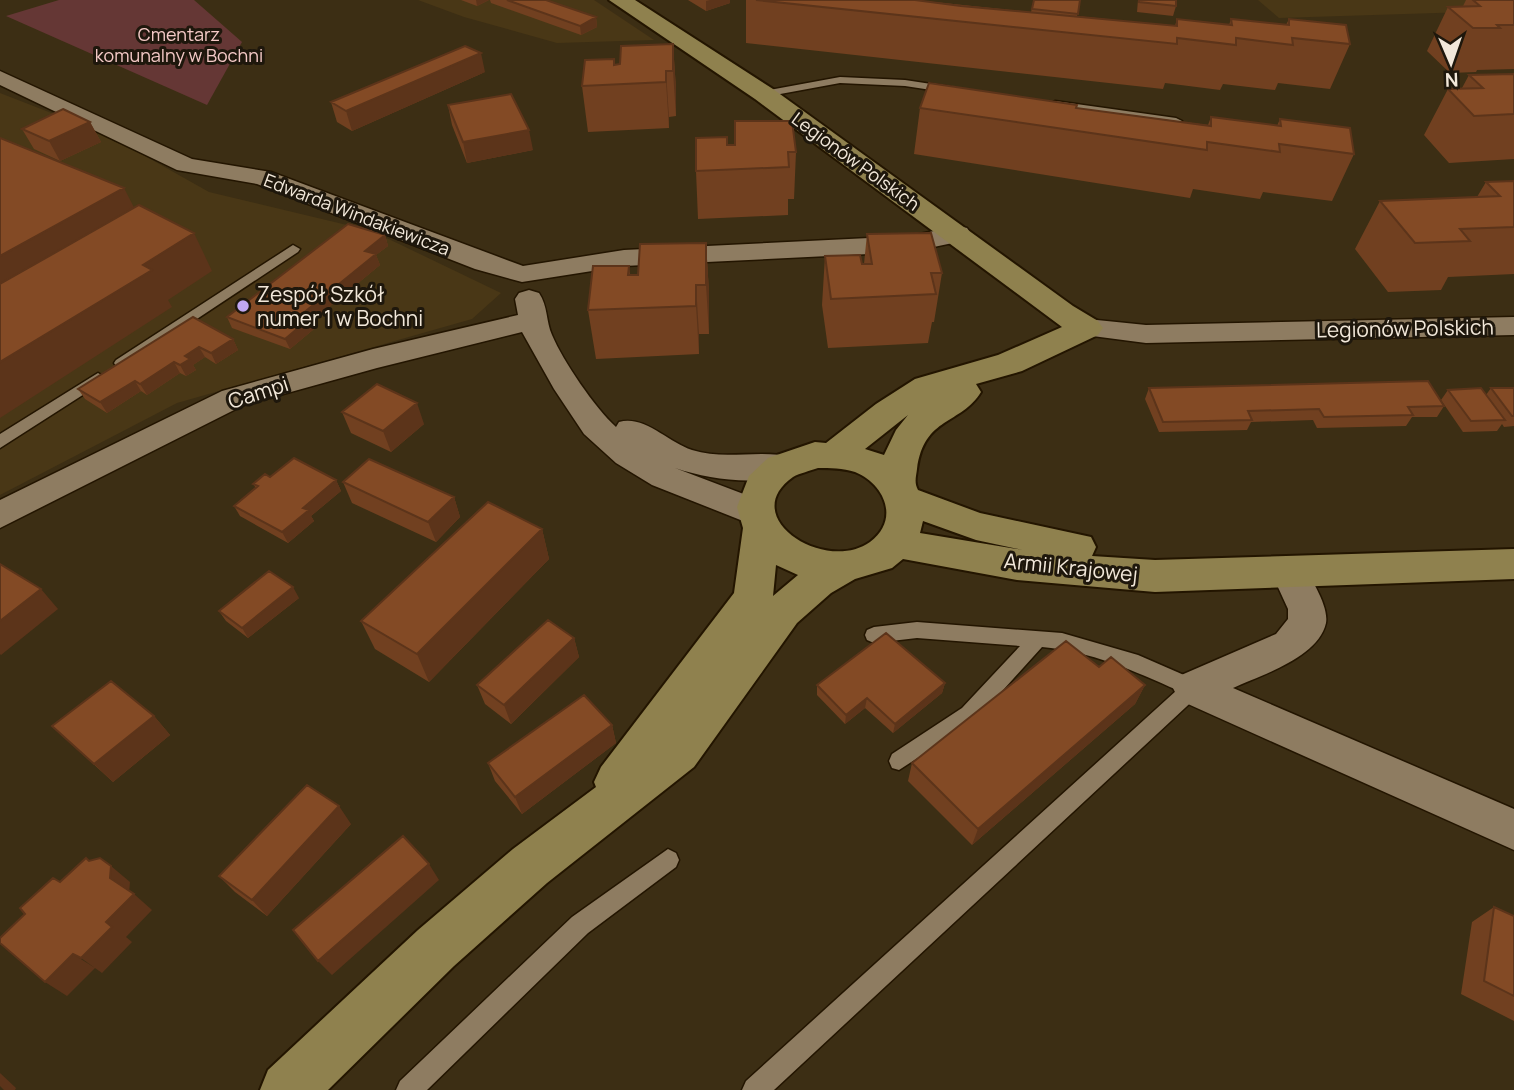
<svg xmlns="http://www.w3.org/2000/svg" width="1514" height="1090" font-family="Manrope,sans-serif">
<style>
.built{fill:#493716}
.green{fill:#653735}
.lines{fill:none;stroke-linecap:round;stroke-linejoin:round}
.lane-casing{stroke:#231500;stroke-width:3}
.street-casing{stroke:#231500;stroke-width:3}
.secondary-casing{stroke:#231500;stroke-width:4}
.lane{fill:#8e7c61;fill-rule:evenodd}
.street{fill:#8e7c61;fill-rule:evenodd}
.secondary{fill:#8f814e;fill-rule:evenodd}
.wall{fill:#714020}
.shaded-wall{fill:#5c341a}
.building{fill:#834a25;stroke:#5c341a;stroke-width:2}
.poi-dot{fill:#c1a8f3;stroke:#1e170c;stroke-width:2.5}
.labels{text-anchor:middle;dominant-baseline:central;stroke-width:6;stroke-linejoin:round;paint-order:stroke}
.far-park-label{font-size:18px;fill:#f5cac7;stroke:#1e170c}
.far-street-label{font-size:18px;fill:#f2e8da;stroke:#1e170c}
.poi-label{font-size:21px;fill:#f2e8da;stroke:#1e170c;text-anchor:start}
.street-label{font-size:21px;fill:#f2e8da;stroke:#1e170c}
</style>
<rect width="100%" height="100%" fill="#3c2e14"/>
<path class="built" d="M418,0H594L654,40L557,43L464,17Z
M1258,0H1467L1468,12L1279,18Z
M0,93L72,121L145,156L209,192L372,231L501,293L472,319L177,403L0,495Z"/>
<path class="green" d="M59,0H194L242,42L207,105L6,16Z"/>
<g class="lines">
<defs>
<path id="lane" d="M840,77L905,80L951,87L957,90L951,93L905,86L840,83L764,97L758,94L764,91Z
M1055,101L1176,118L1182,121L1176,124L1051,106L1049,104Z
M293,245L300,249L298,252L126,366H116L114,363L116,360Z
M98,373L106,378L103,382L0,448V434Z
M917,622L1062,633L1138,655L1200,682L1203,688L1200,694L774,1090H742L746,1081L1177,690C1134,671 1090,651 1042,647L976,720L899,770L892,768L889,761L892,754L962,708L1020,646L917,638L874,643L867,640L865,635L867,630L874,627Z
M668,849L676,853L679,860L676,867L588,933L427,1090H396L400,1081L572,917Z"/>
<path id="street" d="M0,71L192,159L271,172L523,266L624,250L910,236L958,226L967,228L971,234L967,240L910,252L624,266L522,282L475,269L257,184L177,170L0,85Z
M529,290L539,293C548,306 546,322 552,335C563,361 595,408 616,427L619,422C645,415 667,442 692,450C726,461 762,448 794,458L798,466L794,474C756,486 711,480 675,468L767,503L772,512L767,521L755,525L743,521L652,485L616,463L584,434L554,389L522,332L377,368L244,405L0,528V500L222,391L373,349L518,315L515,299L519,293Z
M1514,317V335L1146,343L1077,334L1073,328L1077,322L1087,319L1146,325Z
M1289,558L1302,562C1310,578 1329,605 1326,623C1318,658 1261,675 1233,688L1514,809V850L1179,700L1173,688L1179,676L1276,634L1288,619V609L1271,572L1276,562Z"/>
<path id="secondary" d="M609,0H635L773,89L1073,306L1098,321L1103,328L1098,335L1022,371L976,384L981,392C961,425 924,416 917,469C916,477 914,483 918,490L980,513L1091,537L1096,547L1092,556L1155,560L1514,549V579L1155,592L1017,580L903,559L892,568L855,579L831,593L797,623L694,767L547,883L454,966L328,1090H260L268,1070L418,930L513,849L596,787L594,782L601,767L734,593L743,528L737,507L749,476L768,458L815,442L826,443L876,404L915,379L998,355L1062,327L755,99ZM908,415L896,430L884,455L865,449ZM818,468C830,468 843,468 855,472C885,484 900,520 870,542C825,574 736,517 793,477C800,473 810,471 818,468ZM923,521L976,540L1023,550L920,533ZM776,565L798,575L773,596Z"/>
</defs>
<use href="#lane" class="lane-casing"/>
<use href="#street" class="street-casing"/>
<use href="#secondary" class="secondary-casing"/>
<use href="#lane" class="lane"/>
<use href="#street" class="street"/>
<use href="#secondary" class="secondary"/>
</g>
<path class="wall" d="M461,0H489L477,6Z
M490,0H546L596,17L597,27L581,35L491,3Z
M688,0H730V3L706,11Z
M746,0H915L1031,12L1034,0H1080L1077,16L1175,26L1177,19L1229,25L1231,19L1286,25L1289,19L1350,44L1330,89L1278,83L1275,90L1223,84L1220,90L1165,83L1163,89L746,43Z
M1138,0H1176V6L1173,16L1137,12Z
M1466,0H1514V69L1477,70L1476,72L1450,73L1427,51L1448,7L1463,6Z
M673,44L676,89V116L669,117V128L588,132L582,86L614,64H620Z
M485,72L352,131L337,122L331,102Z
M1514,74V159L1449,163L1424,135L1448,89L1462,88L1469,75Z
M448,105L533,150L467,163L452,125Z
M920,108H1076L1208,125L1211,117L1277,126L1280,119L1354,154L1332,201L1263,192L1260,199L1193,189L1190,198L914,154Z
M90,122L101,142L60,161L34,149L22,129Z
M727,145L796,152L794,199H788V215L698,219L696,171Z
M1514,181V274L1448,277L1441,290L1388,292L1355,249L1380,201L1477,197L1486,182Z
M867,234L942,273L934,322H932L928,343L828,348L822,305L825,256L864,264Z
M385,235L388,246L376,255L380,265L311,322L314,329L290,349L232,328L227,317Z
M706,243L709,292V334H699V354L596,359L588,310L629,266L630,275H638Z
M193,317L233,339L238,350L216,364L205,357L193,365L196,370L186,376L180,373L147,395L141,391L107,413L85,399L78,389Z
M1149,388L1444,406L1437,417H1412L1406,426L1317,428L1313,420L1251,422L1247,430L1159,432L1145,399Z
M1491,388H1514V426L1504,427L1502,424L1497,431L1463,432L1441,400L1448,390L1486,395Z
M342,412L424,424L391,452L351,433Z
M270,477L336,480L341,491L311,516L314,521L288,543L240,516L234,506L256,488L253,484Z
M343,482L454,497L460,517L436,542L352,503Z
M542,529L549,559L429,682L375,649L361,621Z
M299,598L248,638L226,621L219,611Z
M574,638L579,657L511,724L485,704L477,685Z
M1099,667L1145,685L1135,704L972,845L908,781L912,763Z
M945,683L942,693L893,733L865,708L845,724L817,695V685Z
M154,716L170,735L113,782L52,726Z
M612,725L616,743L522,814L495,781L488,763Z
M351,824L267,916L235,892L219,876Z
M1494,907L1514,916V1021L1461,994L1472,922Z"/>
<path class="shaded-wall" d="M476,0H489L477,6Z
M710,0H730V3L706,11V1Z
M596,17L597,27L581,35L580,26Z
M673,44L676,89V116L673,71Z
M481,53L485,72L352,131L346,111Z
M666,71L669,117V128L666,82Z
M90,122L101,142L60,161L49,141Z
M529,130L533,150L467,163L463,142Z
M124,188L143,225L0,309V256Z
M194,233L212,271L168,300L172,307L0,418V362L143,265Z
M385,235L388,246L376,255L380,265L311,322L314,329L290,349L285,339L301,315L365,251Z
M706,243L709,292V334L706,285Z
M696,285L699,334V354L696,306Z
M233,339L238,350L216,364L211,353Z
M199,347L205,357L193,365L196,370L186,376L180,365L185,356Z
M174,362L180,373L147,395L140,384Z
M135,381L141,391L107,413L100,402Z
M417,403L424,424L391,452L383,431Z
M336,480L341,491L311,516L314,521L288,543L282,532L303,508Z
M454,497L460,517L436,542L428,522Z
M542,529L549,559L429,682L417,654Z
M293,587L299,598L248,638L242,628Z
M41,589L58,609L1,655L0,654V621Z
M574,638L579,657L511,724L504,705Z
M945,683L942,693L893,733L895,724Z
M1145,685L1135,704L972,845L978,829Z
M867,698L865,708L845,724L846,715Z
M154,716L170,735L113,782L94,764Z
M612,725L616,743L522,814L515,797Z
M339,806L351,824L267,916L252,900Z
M429,864L439,880L332,975L318,961Z
M111,866L130,882L129,894L110,878Z
M134,894L152,910L126,937L132,942L102,973L81,958L106,922Z
M73,954L95,968L67,996L45,982Z
M0,1073L16,1088L15,1090H4L0,1086Z"/>
<path class="building" d="M507,0H546L596,17L580,26Z
M756,0H915L961,6L1177,26V19L1232,25L1231,19L1289,25V19L1346,25L1350,44L1292,38L1293,45L1236,38V45L1177,38V44Z
M1034,0H1080L1078,14L1032,9Z
M1139,0H1176V6L1139,2Z
M1473,0H1514V25H1497L1500,28H1473L1448,7L1480,6Z
M673,44V71H666V82L582,86L585,60L614,59V65L620,64L621,46Z
M465,46L481,53L346,111L331,102Z
M1514,74V114L1474,116L1448,89L1483,88L1469,75Z
M929,83L1077,105L1076,108L1211,126V117L1281,126L1280,119L1350,128L1354,154L1279,144L1280,152L1207,142V150L920,108Z
M511,94L529,130L463,142L448,105Z
M63,109L90,122L49,141L22,129Z
M735,121H792L796,152H788L789,167L696,171V138L727,137V145H735Z
M0,138L124,188L0,256Z
M1514,181V227L1460,229L1470,241L1415,243L1380,201L1500,196L1486,182Z
M139,205L194,233L143,265L152,270L0,362V284Z
M348,224L385,235L365,251L376,254L301,315L310,318L285,339L227,317Z
M931,233L942,273H931L936,294L831,299L825,256L860,255L862,264H872L867,234Z
M706,243V285H696V306L588,310L593,266H629L628,275H638L640,244Z
M193,317L233,339L211,353L199,347L185,356L190,359L180,365L174,362L140,384L135,381L100,402L78,389Z
M1428,381L1444,406L1408,407L1413,415L1324,417L1319,409L1248,411L1252,420L1163,422L1149,388Z
M377,384L417,403L383,431L342,412Z
M1481,388L1505,420L1471,421L1448,390Z
M1491,388H1514V416H1512Z
M294,458L336,480L303,508L309,510L282,532L234,506L258,486L253,484L265,474L270,477Z
M369,459L454,497L428,522L343,482Z
M488,502L542,529L417,654L361,621Z
M0,564L41,589L0,621Z
M269,571L293,587L242,628L219,611Z
M548,620L574,638L504,705L477,685Z
M886,633L945,683L895,724L867,698L846,715L817,685Z
M1066,641L1099,667L1111,657L1145,685L978,829L912,763Z
M111,681L154,716L94,764L52,726Z
M584,695L612,725L515,797L488,763Z
M307,785L339,806L252,900L219,876Z
M403,836L429,864L318,961L293,930Z
M86,858L89,861L100,858L111,866L110,878L134,894L106,922L112,927L81,958L73,954L45,982L0,943V938L25,914L20,908L53,878L60,882Z
M1494,907L1514,916V996L1484,981Z"/>
<circle class="poi-dot" cx="243" cy="306" r="7"/>
<g class="labels">
<g class="far-park-label">
<text x="179" y="34">Cmentarz<tspan x="179" dy="21">komunalny w Bochni</tspan></text>
</g>
<g class="far-street-label">
<text transform="translate(856 161) rotate(36)">Legionów Polskich</text>
<text transform="translate(357 214) rotate(21)">Edwarda Windakiewicza</text>
</g>
<g class="poi-label">
<text x="257" y="294">Zespół Szkół<tspan x="257" dy="24">numer 1 w Bochni</tspan></text>
</g>
<g class="street-label">
<text transform="translate(1405 328) rotate(-1)">Legionów Polskich</text>
<text transform="translate(258 392) rotate(-18)">Campi</text>
<text transform="translate(1071 567) rotate(6)">Armii Krajowej</text>
</g>
</g>
<g transform="translate(1451 63) rotate(178)" stroke="#1e170c" stroke-width="5" paint-order="stroke">
<path d="M0-5L12 26L0 18L-12 26Z" fill="#f2e8da"/>
<text y="-10" font-size="19" font-weight="bold" text-anchor="middle" fill="#f2e8da">N</text>
</g>
</svg>
